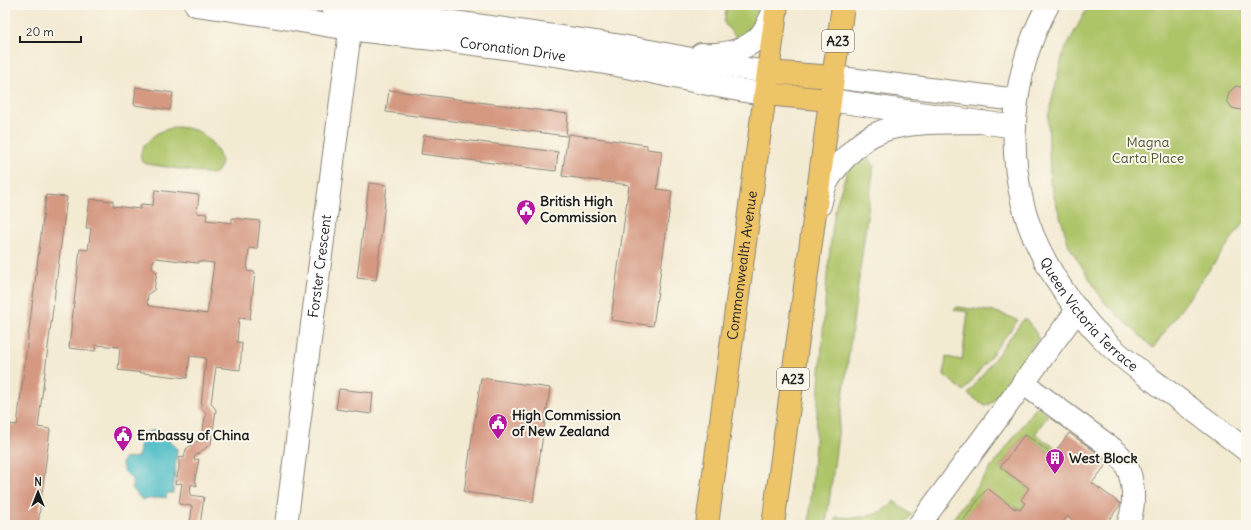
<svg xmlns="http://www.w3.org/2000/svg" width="1251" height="530" font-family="Delius,sans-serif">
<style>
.green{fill:#adc468;stroke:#647042}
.water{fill:#51bec8;stroke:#366d72}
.building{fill:#d59982;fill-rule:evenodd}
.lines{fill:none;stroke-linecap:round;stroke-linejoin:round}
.minor-casing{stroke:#888377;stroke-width:24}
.highway-casing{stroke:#888377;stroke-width:24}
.minor{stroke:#fff;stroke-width:22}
.highway{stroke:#eec469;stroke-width:22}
.labels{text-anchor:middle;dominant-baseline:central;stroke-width:4;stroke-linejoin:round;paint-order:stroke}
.shield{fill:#fbf7ec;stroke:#5f5e5a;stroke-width:1}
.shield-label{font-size:13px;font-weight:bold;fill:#1c1c1c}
.street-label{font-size:14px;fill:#1c1c1c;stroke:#fbf7ec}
.park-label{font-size:14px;fill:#4f5737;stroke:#fbf7ec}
.poi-label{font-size:14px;font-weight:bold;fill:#1c1c1c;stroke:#fbf7ec;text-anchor:start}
</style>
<rect width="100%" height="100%" fill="#fbf7ec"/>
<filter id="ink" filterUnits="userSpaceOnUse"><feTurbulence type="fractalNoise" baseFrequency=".025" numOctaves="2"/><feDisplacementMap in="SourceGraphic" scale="8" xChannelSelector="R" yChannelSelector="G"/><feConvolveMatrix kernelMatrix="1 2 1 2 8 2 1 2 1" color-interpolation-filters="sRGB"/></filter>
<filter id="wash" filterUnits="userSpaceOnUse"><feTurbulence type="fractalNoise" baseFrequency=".012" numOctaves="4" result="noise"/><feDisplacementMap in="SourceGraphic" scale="16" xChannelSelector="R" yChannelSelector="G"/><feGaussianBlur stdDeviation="0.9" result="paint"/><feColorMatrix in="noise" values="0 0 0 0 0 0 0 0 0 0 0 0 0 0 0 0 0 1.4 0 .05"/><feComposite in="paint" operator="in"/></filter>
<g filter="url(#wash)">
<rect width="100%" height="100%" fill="#f3ead2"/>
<path class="green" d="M727,5H760C757,21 751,31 740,42L724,23Z
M1089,5H1246V219L1153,348L1104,302L1069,246L1050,183L1048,117L1063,53Z
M177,127C186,128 197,129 204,135C214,143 232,167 212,174L147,164L142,162C136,149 153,134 164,130C168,129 173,128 177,127Z
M861,155L867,156L874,165L826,525H809L827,276L833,223L836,205L847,172Z
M957,307L996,312L1018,320L964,391L944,375L946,357L962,360L968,312L954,310Z
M1024,319H1026L1036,333L1038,339L996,397L991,403L985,406L968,394Z
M1038,405L1048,415L1035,434L1057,449L1053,455L1025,434L1000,467L1029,488L1025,503L1020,510L1016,507L1015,509L987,489L960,525H958L952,520Z
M894,501L912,515L903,525H835L836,517C857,518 879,519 894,501Z"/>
<path class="water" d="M154,430L161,432L177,449L173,493H167L166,498L163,497L142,500L132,488C134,476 129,478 124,470C123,468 122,465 122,463L124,459L138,457L140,450V437L145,433Z"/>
<g id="blocks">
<path class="building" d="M1236,86L1243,87L1246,89V108L1241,110L1232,108L1227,101L1229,92Z
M136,87L173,93L170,110L134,105Z
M389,90L568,114L566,136L386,112Z
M568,134L647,145V149L662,151L657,189L672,191L653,326L611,320L629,185L562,176Z
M424,135L558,152L556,171L421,154Z
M369,183L387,185L376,280L357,278Z
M155,190L199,195L197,213L207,214L206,220L232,223V218L260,221L257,249L249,248L247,271L255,272L250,319L239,318L237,342L242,343L240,370L216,367L211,403L216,410L211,444L195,456L194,460L199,459L195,479L197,486L191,484L190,495L204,497L200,525H190L192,506L179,504L182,483L175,484L179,469V457L184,458L186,449L201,438L206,413L201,407L206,358L190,356L187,378L118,370L120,347L96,345L95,351L69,348L80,249L88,250L91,228H86L90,199L113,201V206L140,209L141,204L153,205ZM156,258L198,263V261L214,263L207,314L150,306L147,303L148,294L154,290L157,272L152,268L153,261Z
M46,195L67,197L38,427L50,429L38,525H5V458L9,424L17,425Z
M481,378L550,388L533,502L464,492Z
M339,389L373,393L371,414L336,409Z
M1069,433L1109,461L1092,483L1121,504L1105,525H1079L1067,516L1062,524L1063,525H960L987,488L1015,509L1016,507L1020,510L1025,503L1021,500L1029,488L1000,467L1025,434L1053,455Z"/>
</g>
</g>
<g filter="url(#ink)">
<use href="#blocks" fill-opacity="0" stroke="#888377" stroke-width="1"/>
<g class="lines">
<defs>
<g id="minor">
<path id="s1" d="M196,5C248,11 299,21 351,29C435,40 521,48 605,63C658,72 711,87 765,94"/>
<path d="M331,5C428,19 525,31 622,46C671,54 719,66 768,72"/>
<path id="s2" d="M1048,5C1015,65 1006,138 1023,205C1035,254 1071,308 1107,343C1125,361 1146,375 1166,390C1193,410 1220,430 1246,450"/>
<path d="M701,54C723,55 749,51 763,32C768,24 772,15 776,6"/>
<path d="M833,77L1017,100"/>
<path d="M830,100L1015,127"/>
<path d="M820,205C822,198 823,190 826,184C834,168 857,143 873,135C902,120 950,123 982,122"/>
<path d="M1023,383L1113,449C1135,466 1137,501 1128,525"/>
<path id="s3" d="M286,525L353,8"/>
<path d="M919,525L1078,309"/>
</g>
<g id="highway">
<path d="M768,72L833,77"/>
<path d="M765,94L830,100"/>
<path id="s4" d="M707,525L777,5"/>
<path d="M773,525L843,5"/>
</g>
</defs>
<use href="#minor" class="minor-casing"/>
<use href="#highway" class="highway-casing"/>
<use href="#minor" class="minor"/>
<use href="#highway" class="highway"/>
</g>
</g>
<defs>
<symbol id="civic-pin" viewBox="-11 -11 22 30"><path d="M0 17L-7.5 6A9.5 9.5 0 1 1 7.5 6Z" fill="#b5179e" stroke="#fbf7ec"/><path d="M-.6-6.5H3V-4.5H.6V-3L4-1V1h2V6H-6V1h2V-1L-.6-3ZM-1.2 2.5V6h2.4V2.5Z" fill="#fff"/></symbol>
<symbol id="building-pin" viewBox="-11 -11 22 30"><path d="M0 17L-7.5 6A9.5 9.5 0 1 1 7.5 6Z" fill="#b5179e" stroke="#fbf7ec"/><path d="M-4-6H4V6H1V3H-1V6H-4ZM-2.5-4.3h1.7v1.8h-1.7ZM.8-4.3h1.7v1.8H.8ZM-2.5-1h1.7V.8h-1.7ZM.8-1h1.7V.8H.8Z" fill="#fff"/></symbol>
</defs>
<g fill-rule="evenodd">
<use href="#civic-pin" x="515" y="198" width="22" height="30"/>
<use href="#civic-pin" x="487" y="412" width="22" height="30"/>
<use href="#civic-pin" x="112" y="424" width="22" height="30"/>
<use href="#building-pin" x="1044" y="447" width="22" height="30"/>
</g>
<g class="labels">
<g class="shield">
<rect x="822" y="30" width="32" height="22" rx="3"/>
<rect x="777" y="368" width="32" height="22" rx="3"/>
</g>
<g class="shield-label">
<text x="838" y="41">A23</text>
<text x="793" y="379">A23</text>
</g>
<g class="street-label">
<text stroke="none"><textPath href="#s1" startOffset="320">Coronation Drive</textPath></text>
<text stroke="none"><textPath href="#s4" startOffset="262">Commonwealth Avenue</textPath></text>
<text stroke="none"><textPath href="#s3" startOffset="261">Forster Crescent</textPath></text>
<text stroke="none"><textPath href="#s2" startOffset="336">Queen Victoria Terrace</textPath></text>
</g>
<g class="park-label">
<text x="1148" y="142">Magna<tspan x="1148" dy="16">Carta Place</tspan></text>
</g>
<g class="poi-label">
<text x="540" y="201">British High<tspan x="540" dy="16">Commission</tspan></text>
<text x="512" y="415">High Commission<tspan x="512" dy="16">of New Zealand</tspan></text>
<text x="137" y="435">Embassy of China</text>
<text x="1069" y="458">West Block</text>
</g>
</g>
<rect width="1251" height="530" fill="none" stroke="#fbf7ec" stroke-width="20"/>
<g transform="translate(38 492)" stroke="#fbf7ec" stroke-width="3" paint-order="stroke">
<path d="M0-3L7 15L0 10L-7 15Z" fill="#1c1c1c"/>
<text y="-6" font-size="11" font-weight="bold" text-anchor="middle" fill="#1c1c1c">N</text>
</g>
<path d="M20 36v6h61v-6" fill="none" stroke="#1c1c1c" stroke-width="2"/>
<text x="26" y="36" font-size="12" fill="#1c1c1c" stroke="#fbf7ec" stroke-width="3" paint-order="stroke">20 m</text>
</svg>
